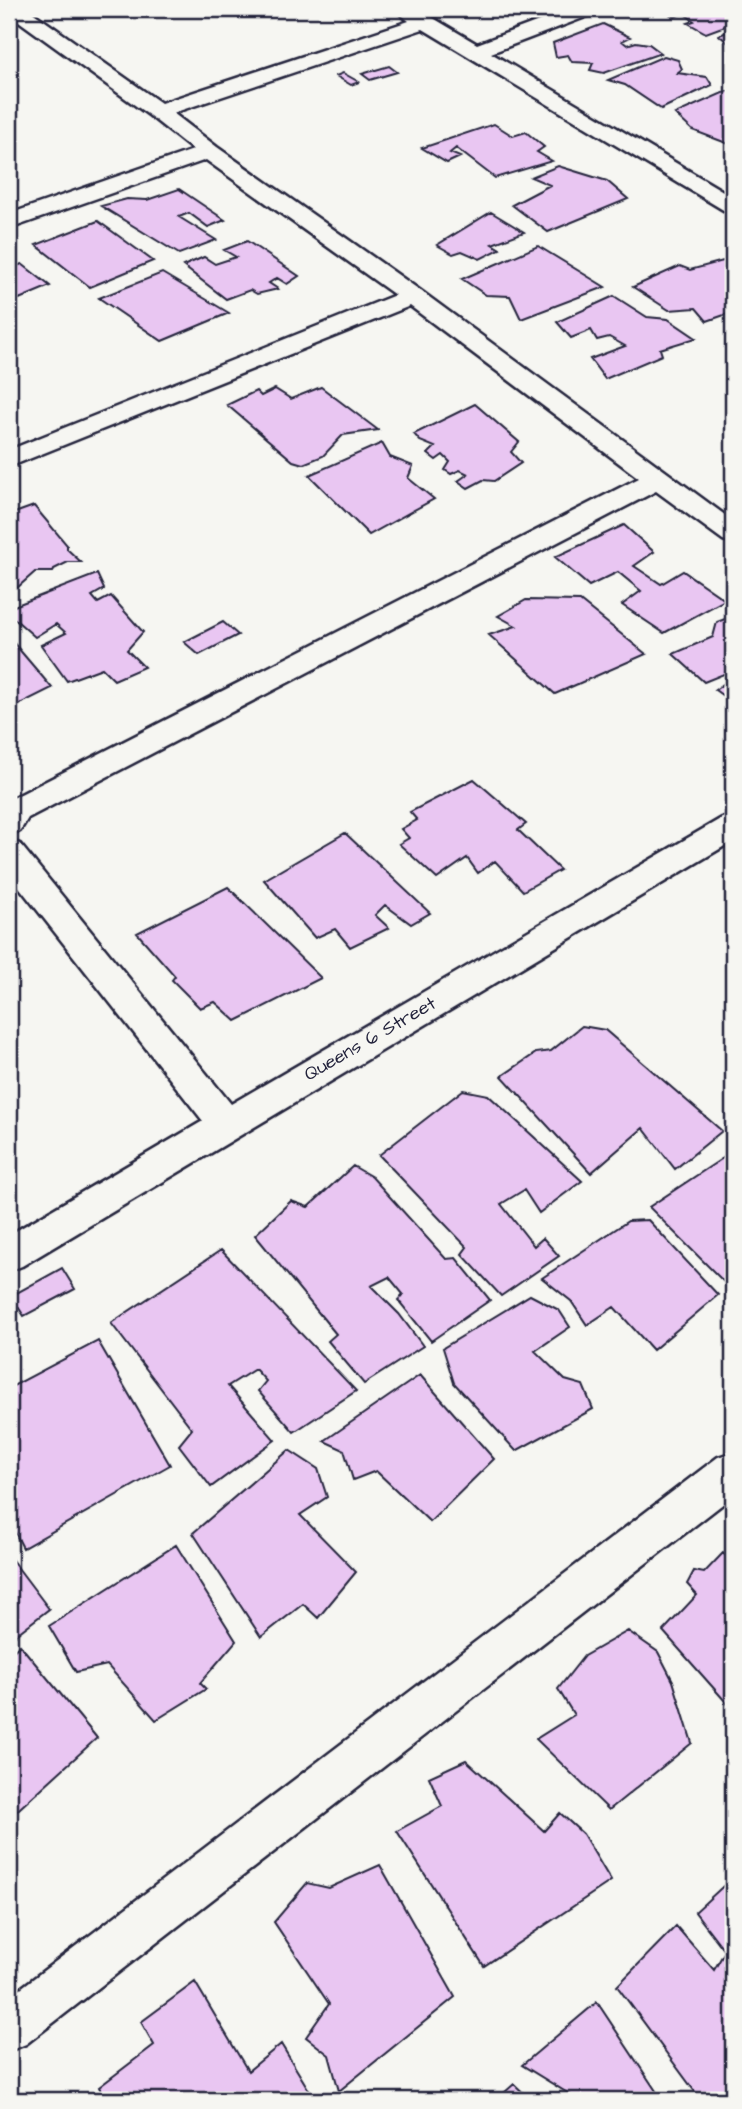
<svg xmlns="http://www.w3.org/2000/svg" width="742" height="2109" font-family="'Architects Daughter',sans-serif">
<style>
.building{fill:#e9c6f2;stroke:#22223b;stroke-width:2}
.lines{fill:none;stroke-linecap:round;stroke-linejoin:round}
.street-casing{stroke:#22223b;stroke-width:5}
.street{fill:#f6f6f2;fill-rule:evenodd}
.labels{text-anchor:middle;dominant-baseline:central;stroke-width:5;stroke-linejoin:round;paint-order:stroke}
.street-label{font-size:19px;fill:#22223b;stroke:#f6f6f2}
</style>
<rect width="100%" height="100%" fill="#f6f6f2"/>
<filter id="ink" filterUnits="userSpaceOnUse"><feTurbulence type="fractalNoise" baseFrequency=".0143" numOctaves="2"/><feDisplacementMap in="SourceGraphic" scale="14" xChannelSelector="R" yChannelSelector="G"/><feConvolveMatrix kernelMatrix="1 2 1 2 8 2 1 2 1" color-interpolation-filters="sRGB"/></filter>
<g filter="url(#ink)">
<path class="building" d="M658,9H733V23L706,33L688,23L694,21L683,13L675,17Z
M603,24L630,37L622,41L627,45L636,42L649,44L661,53L604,73L590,70L593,63L572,62L568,55L556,57L553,43Z
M733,30V47L719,35Z
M664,56L678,60L682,69L677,73L707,77L712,85L661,109L625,85L608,80Z
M389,66L397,72L370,80L362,74Z
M343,73L359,82L351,85L336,76Z
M727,91L733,93V140L729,144L692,130L675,114Z
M494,124L513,136L526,132L544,147L537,152L552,161L495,178L456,148L450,153L460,157L447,163L422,148Z
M558,166L607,181L628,199L548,232L512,205L550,185L531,177Z
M179,189L225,220L208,227L189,213L179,217L216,240L179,254L101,206L127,199L147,200Z
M491,212L524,232L492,244L500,249L480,259L462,251L453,254L437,245Z
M98,221L153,261L90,287L36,245Z
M247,241L299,276L287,284L277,278L269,283L278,289L257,294L250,290L226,299L183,266L204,257L215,264L236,257L224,250Z
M538,246L605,287L521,319L510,296L486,295L462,279Z
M723,261L733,267V312L707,321L696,308L669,310L633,287L680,266L690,270Z
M22,264L50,286L19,299L9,291V269Z
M162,273L229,313L162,341L99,298Z
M614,296L647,317L668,319L696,338L660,349L662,355L605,379L590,359L625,346L609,337L597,340L591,330L571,338L557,322Z
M321,387L378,430L343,435L323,456L303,464L293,461L227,405L256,391L261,396L275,389L291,399Z
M475,404L519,442L511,452L521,463L494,481L483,480L468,488L458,481L468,474L460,470L451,474L445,470L450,462L443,455L436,460L428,454L435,447L420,441L414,434Z
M382,443L390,457L413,466L408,478L434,499L369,535L309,475Z
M34,506L67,545V549L81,562H68L54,569L53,572H35L18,587L9,590V515Z
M624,525L654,552L634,566L661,584L683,571L725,600L664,633L622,605L641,591L618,572L589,586L555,557Z
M97,574L104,589L92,596L98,603L111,596L143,632L127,650L144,667L114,680L102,668L67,681L41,645L66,633L56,624L35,637L9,614V608Z
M526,600L580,601L646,654L555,694L489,635L516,626L498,616Z
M733,616V703L715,690L733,677L726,673L704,682L673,654L713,637L717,622Z
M223,622L238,635L199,655L184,642Z
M12,641L52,688L14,707L9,705V642Z
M474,779L526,824L518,830L560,870L523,891L495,861L478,873L467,858L437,879L399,844L409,838L401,829L417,820L410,812Z
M345,833L430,913L411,924L385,905L375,915L389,928L350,947L335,929L315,938L264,880Z
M228,887L321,978L236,1021L215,1002L200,1008L172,980L175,976L137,933Z
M582,1026L605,1030L722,1131L675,1169L643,1128L591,1173L502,1076L536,1053L551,1051Z
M463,1090L488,1095L582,1181L539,1213L524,1190L501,1204L534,1246L543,1238L559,1256L501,1296L462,1254L467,1247L379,1155Z
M732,1152L733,1286L730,1288L649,1207Z
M353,1166L372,1177L446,1259L456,1258L490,1300L431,1341L398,1300L403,1294L389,1277L371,1286L399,1314L423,1346L364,1384L328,1341L336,1334L255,1235L291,1201L308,1207Z
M648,1220L718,1295L653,1350L614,1307L587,1325L571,1301L542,1278L628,1221Z
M221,1250L356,1391L294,1432L258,1391L266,1381L255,1369L228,1386L275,1440L211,1487L179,1445L192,1429L111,1323Z
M62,1268L75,1289L24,1316L11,1296Z
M530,1295L559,1310L570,1327L535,1351L565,1380L583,1385L593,1409L516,1451L454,1383L443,1348Z
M98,1341L170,1465L23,1548L9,1521V1388Z
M420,1375L494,1459L430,1522L376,1471L353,1480L344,1450L324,1441Z
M289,1450L318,1469L327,1497L300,1515L356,1572L318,1618L303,1604L261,1637L193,1533Z
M176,1545L236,1641L200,1683L206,1689L156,1720L107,1665L76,1672L49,1626Z
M723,1553L733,1563V1710L663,1631L697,1595L687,1584L694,1571L704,1573Z
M9,1556L49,1609L9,1640Z
M628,1631L658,1652L673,1681L692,1743L609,1810L536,1739L574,1715L558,1689L584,1656Z
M20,1645L97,1738L9,1818V1655Z
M466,1760L544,1831L560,1813L583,1834L611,1881L484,1966L397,1831L442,1806L429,1777Z
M380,1865L455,1997L339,2091L329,2055L306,2037L329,2004L274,1922L307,1883L329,1888Z
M733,1877V2100H701L617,1986L676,1926L714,1970L725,1951L695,1912Z
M195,1982L248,2071L281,2044L315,2100H106L99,2087L154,2045L141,2022Z
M597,2002L662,2100H572L574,2097L522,2065Z
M514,2084L531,2100H496Z"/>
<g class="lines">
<defs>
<path id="street" d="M9,9H28L161,103L409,21L394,9H418L477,44L571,9H599L596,13L491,53L733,197V213L725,211L423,29L173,113L217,147L421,291L733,521V543L723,540L656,491L28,818L20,831L9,834V800L639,478L410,306L9,467V450L395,295L206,160L9,229V214L193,150L150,116L9,14Z
M733,814V841L22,1266L9,1271V1235L203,1121L9,874V840L20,844L231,1104L722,818Z
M733,1452V1496L26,2044L9,2051V1997L718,1457Z"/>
</defs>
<use href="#street" class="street-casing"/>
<use href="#street" class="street"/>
</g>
</g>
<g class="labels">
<g class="street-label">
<text transform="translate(370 1039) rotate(-30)">Queens 6 Street</text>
</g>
</g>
<rect width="742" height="2109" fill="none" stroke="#f6f6f2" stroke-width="35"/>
<rect x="18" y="18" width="707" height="2074" fill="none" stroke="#22223b" stroke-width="2.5" filter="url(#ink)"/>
</svg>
